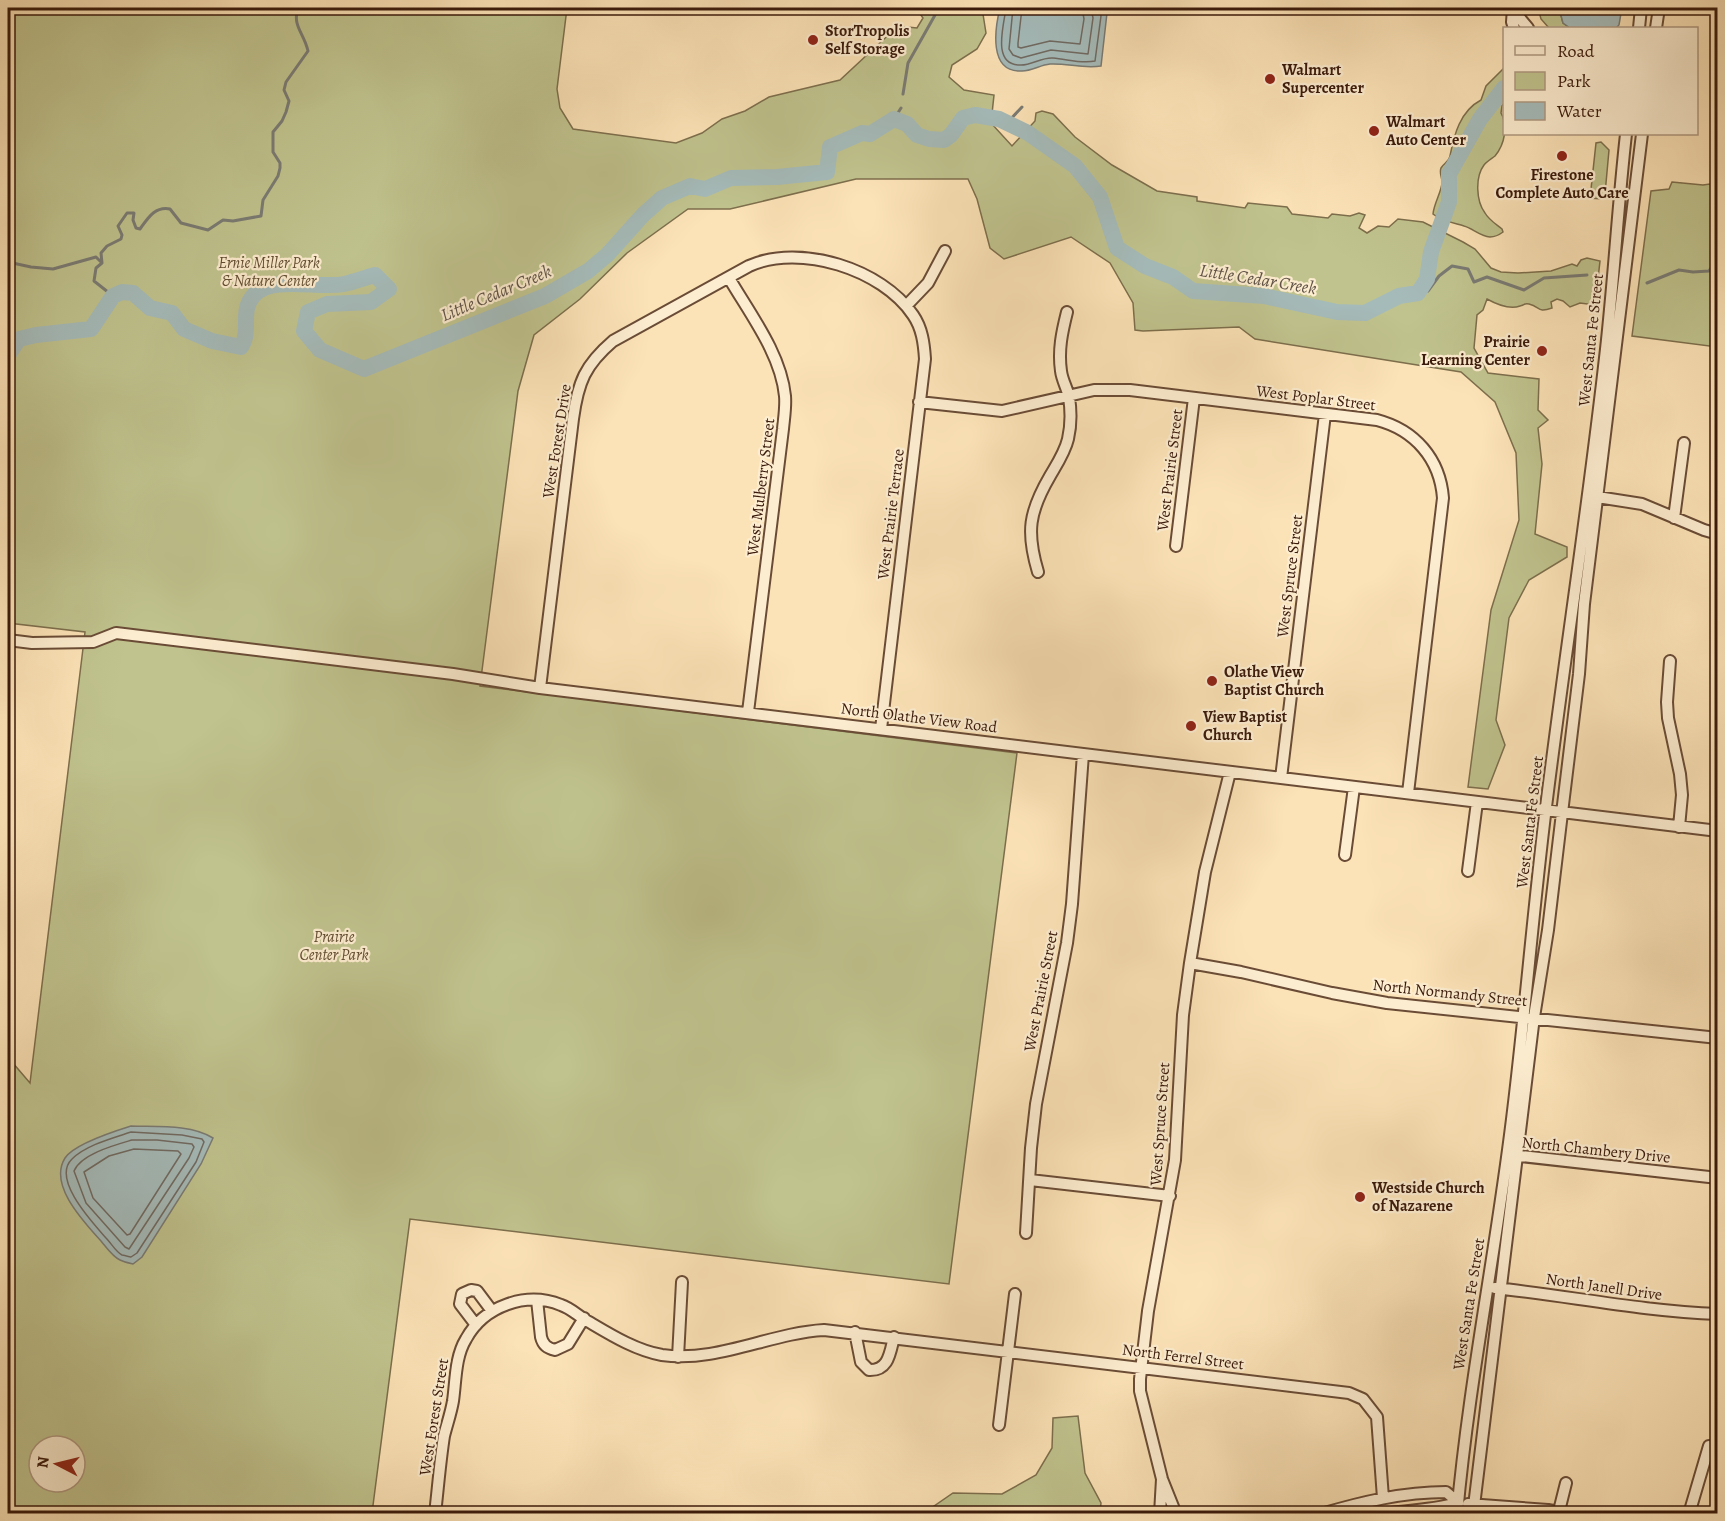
<svg xmlns="http://www.w3.org/2000/svg" width="1725" height="1521" font-family="Alegreya,serif">
<style>
.green{fill:#c0c38e;stroke:#7d6e4c;stroke-width:1.5;fill-rule:evenodd}
.water{fill:#a5bbba;stroke:#7a7b74;stroke-width:1.5}
.lines{fill:none;stroke-linecap:round;stroke-linejoin:round}
.shore{stroke:#706a62;stroke-width:1.5}
.stream{stroke:#7a7b74;stroke-width:3}
.river{stroke:#a5bbba;stroke-width:16}
.minor-casing{stroke:#6a4c36;stroke-width:14}
.minor{stroke:#fdedd0;stroke-width:10}
.poi-dot{fill:#8f2418;stroke:#fdedd0;stroke-width:2}
.labels{text-anchor:middle;dominant-baseline:central;stroke-width:4.5;stroke-linejoin:round;paint-order:stroke}
.poi-label{font-size:16px;font-weight:bold;fill:#3a1a0b;stroke:#fdedd0;text-anchor:start}
.park-label{font-size:16px;font-style:italic;fill:#624d32;stroke:#fdedd0}
.street-label{font-size:16px;fill:#3a1a0b;stroke:#fdedd0}
.water-label{font-size:18px;font-style:italic;fill:#5f5248;stroke:#fdedd0}
</style>
<rect width="100%" height="100%" fill="#fce3b7"/>
<filter id="stains"><feTurbulence type="fractalNoise" baseFrequency=".00333" numOctaves="4"/><feColorMatrix values="0 0 0 0 .2 0 0 0 0 .09 0 0 0 0 .02 0 0 0 .5 -.17"/></filter>
<radialGradient id="worn" r=".72"><stop offset=".6" stop-color="#630" stop-opacity="0"/><stop offset="1" stop-color="#630" stop-opacity=".3"/></radialGradient>
<path class="green" d="M8,8H567L557,89L560,108L573,129L676,143L702,133L722,119L745,111L769,97L840,80L898,26L917,28L923,18L916,8H982L986,33L977,49L952,65L949,77L964,90L994,95L991,123L1012,146L1035,121L1036,113L1042,111L1053,114L1075,137L1112,165L1157,191L1197,197V201L1245,208L1248,203L1287,207L1292,214L1328,218L1332,214L1350,216L1359,213L1365,215L1359,228L1367,233L1378,226L1389,227L1398,219L1423,222L1463,242L1475,249L1491,268L1501,272L1518,273L1551,271L1572,264L1577,266L1581,260L1587,258L1600,261L1595,305L1580,303L1570,307L1563,301L1557,299L1551,302L1552,308C1537,313 1541,307 1529,304C1523,303 1526,305 1520,306C1509,310 1496,304 1487,299L1483,310L1477,315L1474,348L1488,373L1539,379L1538,410L1548,420L1538,428L1542,464L1535,534L1567,547V557L1529,580L1509,618L1496,720L1505,745L1488,789L1468,787L1491,610L1519,520L1516,453L1495,402L1461,372L1255,339L1239,327L1143,331L1135,330L1133,303L1110,263L1071,237L1004,259L990,248L977,199L968,179H856L730,209H688L627,253L580,299L534,335L518,391L480,686L1017,753L949,1284L410,1219L372,1513H8V1064L12,1062L30,1083L85,632L8,623ZM39,1446H75V1482H39Z
M1538,8H1559L1563,23L1570,28H1549L1541,19Z
M1504,68V103L1502,106L1501,113C1508,126 1505,144 1495,156C1491,159 1487,161 1484,165C1475,177 1476,201 1485,213C1489,220 1496,224 1502,229L1503,232C1499,235 1495,237 1490,237C1480,236 1472,228 1464,226C1454,223 1441,221 1433,214C1434,203 1442,191 1442,182C1442,177 1439,173 1441,168C1444,163 1449,162 1450,156C1454,135 1460,111 1481,100L1486,86Z
M1601,142L1609,150L1605,194L1604,199L1587,198L1583,190L1591,189L1596,143Z
M1672,182L1703,185L1717,183V347L1632,336L1651,191L1669,189Z
M1078,1416L1085,1473L1101,1503L1100,1513H924L953,1493L1002,1494L1036,1475L1052,1448L1053,1418Z"/>
<path class="water" d="M1000,8H1103L1107,13L1101,66C1083,69 1067,63 1050,64C1040,65 1032,71 1022,71C988,73 995,28 1000,8Z
M1559,8H1622L1619,25L1616,28H1570L1563,23Z
M131,1126C156,1127 191,1124 213,1138L201,1164L142,1257L133,1264C129,1263 124,1262 120,1260C113,1257 106,1247 101,1241C84,1222 48,1185 65,1158C74,1144 115,1131 131,1126Z"/>
<g class="lines">
<path class="shore" d="M1006,8C1004,25 991,66 1021,65C1032,65 1042,57 1053,58C1067,59 1081,64 1095,61L1101,16L1099,8
M1013,8L1009,49L1013,55L1021,58L1051,50L1088,54L1093,18L1091,8
M1022,8L1018,43V47L1021,48L1050,41L1080,44L1084,19L1082,8
M131,1132L182,1135L202,1139L204,1142L196,1162L137,1253L131,1257C130,1257 123,1255 122,1255C116,1252 111,1243 106,1238C93,1223 51,1179 72,1159C86,1145 113,1138 131,1132Z
M132,1140H157L192,1144L194,1147L189,1158L129,1249L125,1247L86,1203L74,1171C81,1154 115,1145 132,1140Z
M134,1149L178,1151L181,1154L130,1234L127,1235L93,1198L84,1172L109,1156Z"/>
<path class="stream" d="M903,94L908,63L939,8
M894,119L901,108
M1007,123L1022,107
M8,262L31,267L53,269L96,257L102,263
M1647,283L1679,270L1693,272L1709,271L1718,259
M1418,293L1428,291L1439,276L1452,266L1468,269L1474,282L1487,277L1524,290L1544,278L1587,275
M113,296L94,281L96,268L102,263L101,253L107,246L121,239L122,235L118,226L127,213H134L133,220L136,228L140,229C148,218 155,206 170,209L181,223L208,230L223,220L233,221L261,216L263,200L278,176L280,168V163L273,152V132L282,121L286,112L289,101L284,90L286,82L308,51C304,33 292,26 298,8"/>
<path class="river" d="M8,355L19,339L36,335L91,329L113,296L122,292L133,293L150,308L172,313L184,329L212,341L241,347C252,330 239,311 254,295C272,275 318,289 344,284C354,282 364,278 375,275L389,289L371,302L327,304L308,312L304,331L320,350L364,369L545,296L588,271L607,255L643,215L662,198L690,186L705,189L731,178L777,177L827,172L830,147L862,133L870,134L894,119L907,124L917,135L929,139L944,140L951,135L963,118L975,115L999,119L1028,133L1075,166L1100,197L1117,248L1145,266L1173,277L1193,291L1264,296L1337,312L1365,313L1399,296L1418,293L1427,279L1431,252L1449,202V174L1480,119L1504,88"/>
<defs>
<path id="minor" d="M1513,8L1512,22L1514,28
M1513,10L1528,28
M1639,28L1641,8
M1656,28L1659,8
M729,278C750,314 781,354 785,396C786,407 784,418 783,429L748,712
M906,306L928,283L945,251
M919,402L1002,411L1094,390H1130L1377,420C1415,430 1440,459 1443,498L1408,793
M1591,496L1642,504L1704,530L1718,534
M1674,518L1684,443
M1176,546L1194,398
M1038,572C1026,532 1029,512 1050,476C1057,464 1065,452 1068,439C1071,426 1071,410 1069,397C1067,388 1062,380 1061,371C1058,350 1062,332 1067,312
M8,640L32,643L93,642L116,633L453,674L540,688L1718,831
M1670,661L1667,702L1668,718L1680,774L1682,795L1679,827
M540,688L573,419C578,382 585,365 613,341L749,266C800,243 882,269 913,315C922,328 924,343 925,359L881,729
M1281,778L1325,414
M1345,855L1354,787
M1468,871L1477,802
M1190,963L1241,972L1332,993L1387,1003L1718,1038
M1512,1155L1718,1178
M1030,1180L1170,1196
M1026,1233L1031,1148L1036,1104L1067,943L1072,904L1083,754
M1495,1288C1570,1296 1641,1311 1718,1314
M537,1300L541,1337C543,1345 547,1348 555,1350L568,1344L584,1318
M476,1325L460,1304L462,1294L471,1290L477,1291L492,1311
M855,1332L861,1362L869,1370C889,1371 890,1352 894,1337
M678,1357L682,1282
M999,1425L1015,1294
M1468,1504L1548,1510L1569,1514
M1559,1511L1566,1483
M435,1514C438,1488 440,1462 444,1436C447,1424 451,1413 453,1401C456,1380 455,1357 466,1339C484,1306 526,1291 561,1305C570,1308 576,1314 584,1319C608,1333 634,1350 662,1355C717,1363 770,1333 824,1330L1349,1393L1363,1399L1377,1417L1383,1498
M1160,1514L1162,1479
M1176,1514L1162,1479L1140,1391V1379L1148,1311L1175,1160L1183,1015L1190,963L1205,872L1230,772
M1321,1514C1362,1502 1403,1492 1446,1492L1458,1502
M1384,1514C1404,1510 1443,1510 1458,1502
M1457,1514C1469,1381 1496,1251 1512,1119C1525,1015 1533,911 1546,807C1565,654 1589,502 1606,349C1614,277 1618,205 1626,134
M1473,1514L1534,1017L1548,930L1562,813L1579,674L1584,604L1642,134
M1689,1514L1709,1446"/>
</defs>
<use href="#minor" class="minor-casing"/>
<use href="#minor" class="minor"/>
</g>
<g class="poi-dot">
<circle cx="813" cy="40" r="6"/>
<circle cx="1270" cy="79" r="6"/>
<circle cx="1374" cy="131" r="6"/>
<circle cx="1562" cy="156" r="6"/>
<circle cx="1542" cy="351" r="6"/>
<circle cx="1212" cy="681" r="6"/>
<circle cx="1191" cy="726" r="6"/>
<circle cx="1360" cy="1197" r="6"/>
</g>
<g class="labels">
<g class="poi-label">
<text x="825" y="31">StorTropolis<tspan x="825" dy="18">Self Storage</tspan></text>
<text x="1282" y="70">Walmart<tspan x="1282" dy="18">Supercenter</tspan></text>
<text x="1386" y="122">Walmart<tspan x="1386" dy="18">Auto Center</tspan></text>
<text x="1562" y="175" text-anchor="middle">Firestone<tspan x="1562" dy="18">Complete Auto Care</tspan></text>
<text x="1530" y="342" text-anchor="end">Prairie<tspan x="1530" dy="18">Learning Center</tspan></text>
<text x="1224" y="672">Olathe View<tspan x="1224" dy="18">Baptist Church</tspan></text>
<text x="1203" y="717">View Baptist<tspan x="1203" dy="18">Church</tspan></text>
<text x="1372" y="1188">Westside Church<tspan x="1372" dy="18">of Nazarene</tspan></text>
</g>
<g class="park-label">
<text x="269" y="263">Ernie Miller Park<tspan x="269" dy="18">&amp; Nature Center</tspan></text>
<text x="334" y="937">Prairie<tspan x="334" dy="18">Center Park</tspan></text>
</g>
<g class="street-label">
<text transform="translate(1591 340) rotate(-84)">West Santa Fe Street</text>
<text transform="translate(1316 398) rotate(7)">West Poplar Street</text>
<text transform="translate(557 441) rotate(-81)">West Forest Drive</text>
<text transform="translate(1170 470) rotate(-83)">West Prairie Street</text>
<text transform="translate(761 487) rotate(-83)">West Mulberry Street</text>
<text transform="translate(891 514) rotate(-83)">West Prairie Terrace</text>
<text transform="translate(1290 576) rotate(-83)">West Spruce Street</text>
<text transform="translate(919 718) rotate(7)">North Olathe View Road</text>
<text transform="translate(1530 822) rotate(-83)">West Santa Fe Street</text>
<text transform="translate(1041 991) rotate(-79)">West Prairie Street</text>
<text transform="translate(1450 993) rotate(6)">North Normandy Street</text>
<text transform="translate(1160 1124) rotate(-86)">West Spruce Street</text>
<text transform="translate(1596 1150) rotate(6)">North Chambery Drive</text>
<text transform="translate(1604 1287) rotate(8)">North Janell Drive</text>
<text transform="translate(1469 1304) rotate(-81)">West Santa Fe Street</text>
<text transform="translate(1183 1357) rotate(7)">North Ferrel Street</text>
<text transform="translate(434 1417) rotate(-81)">West Forest Street</text>
</g>
<g class="water-label">
<text transform="translate(1258 279) rotate(9)">Little Cedar Creek</text>
<text transform="translate(496 293) rotate(-23)">Little Cedar Creek</text>
</g>
</g>
<rect width="1725" height="1521" fill="none" stroke="#fce3b7" stroke-width="30"/>
<rect x="9" y="9" width="1707" height="1503" fill="none" stroke="#3a1a0b" stroke-width="3"/>
<rect x="15" y="15" width="1695" height="1491" fill="none" stroke="#3a1a0b" stroke-width="1.5"/>
<rect x="1503" y="27" width="195" height="108" fill="#fdedd0" stroke="#af9981" stroke-width="1.5"/>
<rect x="1515" y="46" width="30" height="9" fill="#fdedd0" stroke="#af9981" stroke-width="1.5"/>
<text x="1557" y="57" font-size="18" fill="#3a1a0b">Road</text>
<rect x="1515" y="72" width="30" height="18" fill="#c0c38e" stroke="#af9981" stroke-width="1.5"/>
<text x="1557" y="87" font-size="18" fill="#3a1a0b">Park</text>
<rect x="1515" y="102" width="30" height="18" fill="#a5bbba" stroke="#af9981" stroke-width="1.5"/>
<text x="1557" y="117" font-size="18" fill="#3a1a0b">Water</text>
<g transform="translate(57 1464) rotate(277)"><circle r="28" fill="#fdedd0" stroke="#af9981" stroke-width="1.5"/>
<path d="M0-4.5L10 22L0 15L-10 22Z" fill="#8f2418"/>
<text y="-9" font-size="16" font-weight="bold" text-anchor="middle" fill="#3a1a0b">N</text>
</g>
<rect width="100%" height="100%" filter="url(#stains)"/>
<rect width="100%" height="100%" fill="url(#worn)"/>
</svg>
